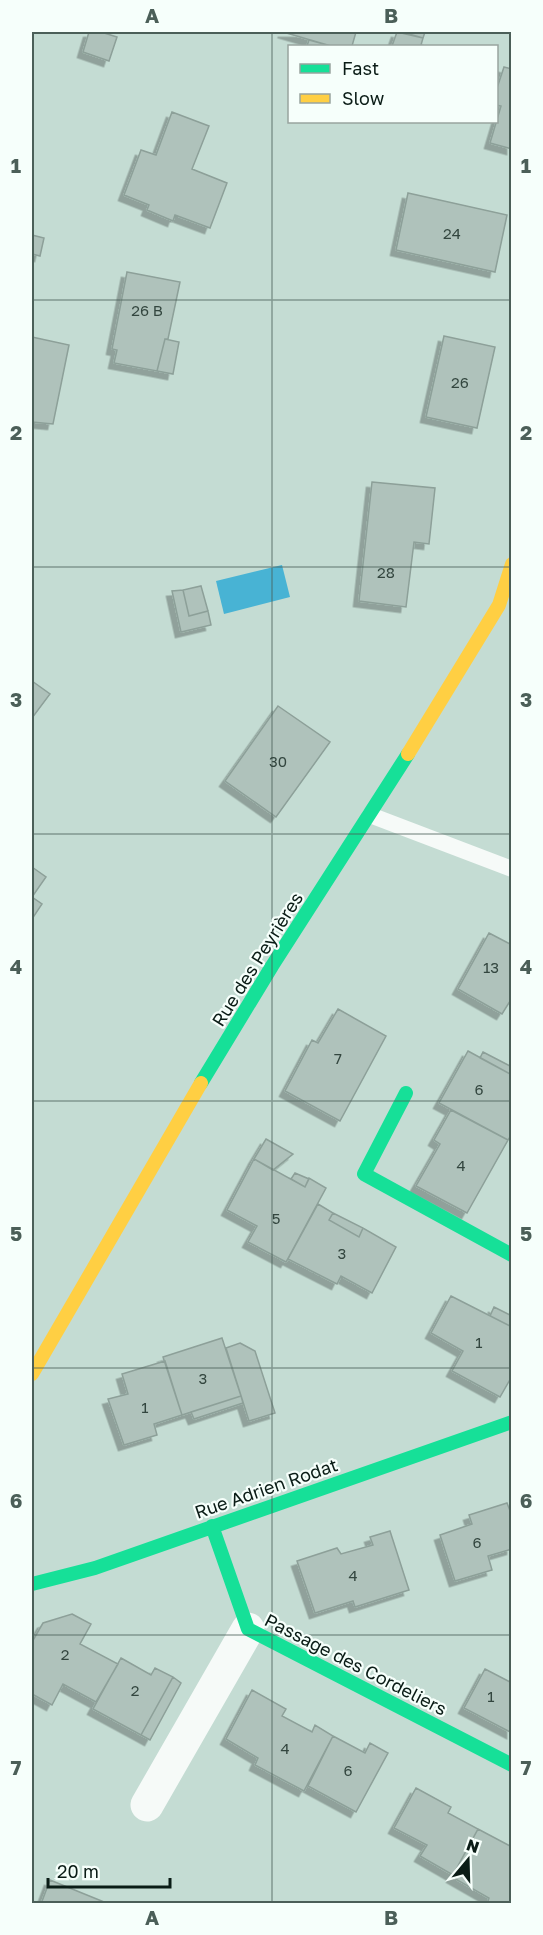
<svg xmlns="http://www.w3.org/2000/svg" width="543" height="1935" font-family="'Golos Text',sans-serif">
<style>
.water{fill:#48b3d4}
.building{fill:#afc2bb;stroke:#8da099;stroke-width:1.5;filter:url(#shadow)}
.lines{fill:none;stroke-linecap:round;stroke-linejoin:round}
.lane{stroke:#f6faf8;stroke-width:16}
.street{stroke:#f6faf8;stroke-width:33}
.fast{stroke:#16e098;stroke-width:14}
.slow{stroke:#ffcf43;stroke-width:14}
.grid{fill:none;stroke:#4b5f58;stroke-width:1.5;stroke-opacity:0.55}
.labels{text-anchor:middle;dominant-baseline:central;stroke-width:4.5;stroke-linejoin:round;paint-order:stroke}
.number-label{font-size:15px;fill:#33463f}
.street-label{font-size:18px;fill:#0a1c16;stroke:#f6fffb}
.neatline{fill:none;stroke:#4b5f58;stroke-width:2}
.grid-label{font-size:20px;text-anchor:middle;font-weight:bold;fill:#4b5f58}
</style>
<defs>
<filter id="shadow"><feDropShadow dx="-5.5" dy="5.5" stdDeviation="0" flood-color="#0004"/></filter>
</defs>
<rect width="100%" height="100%" fill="#c4dcd3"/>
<path class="water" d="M282,565L290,597L224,614L216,581Z"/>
<path class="building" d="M89,32H101L117,37L109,61L83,52Z
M283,32H356L352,46H331Z
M397,32L423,38L421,45L425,46H392Z
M402,32H425L423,38Z
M309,40L331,46H307Z
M504,67L512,69V149L490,143L501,106L496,105V91Z
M172,112L209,126L192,169L227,183L210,228L175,215L173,221L147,210L149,205L124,195L141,150L156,155Z
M408,193L507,215L495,272L396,250Z
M32,235L44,238L40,256L32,254Z
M127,272L180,282L168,339H165L157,371L114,363L117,350L112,349Z
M444,336L495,347L477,428L426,417Z
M32,337L69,345L53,424L32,422Z
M165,339L179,342L173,374L157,371Z
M372,482L435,488L429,544L414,542L406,607L359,601Z
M201,586L208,611L189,616L183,590Z
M183,590L189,616L208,611L211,625L181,632L172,591Z
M32,681L50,694L32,718Z
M278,706L330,742L276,817L225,781Z
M32,867L46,877L32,897L42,904L32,919Z
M489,933L512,945V998L502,1014L458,989Z
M338,1009L386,1036L340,1121L285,1091L312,1040L318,1043Z
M468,1051L512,1075V1134L508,1140L439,1103Z
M483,1052L512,1067V1075L480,1058Z
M451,1110L508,1140L467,1213L416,1186L440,1144L434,1140Z
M266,1139L293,1154L273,1170L254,1159Z
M254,1159L305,1187L309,1178L326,1188L286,1262L248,1242L257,1226L227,1210Z
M295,1173L309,1179L305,1187L291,1179Z
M318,1204L333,1213L329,1220L359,1237L363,1228L396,1247L372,1293L341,1276L337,1284L288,1259Z
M333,1213L363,1228L359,1237L329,1220Z
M451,1296L512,1327V1376L500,1397L452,1371L463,1351L431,1333Z
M494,1307L512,1316V1327L490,1316Z
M222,1338L241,1396L182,1415L163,1357Z
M240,1343L255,1351L275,1413L249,1421L226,1348Z
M165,1361L182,1415L154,1424L157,1435L124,1445L108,1399L128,1394L122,1374Z
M241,1396L243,1403L194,1419L191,1412Z
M507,1503L512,1516V1549L488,1556L492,1570L455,1581L440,1535L472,1524L469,1515Z
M390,1531L409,1590L355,1607L353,1601L315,1613L297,1561L337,1548L341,1554L373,1545L370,1537Z
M72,1614L91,1624L80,1644L118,1664L96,1702L63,1684L52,1705L32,1694V1642L43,1623Z
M121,1658L151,1675L155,1668L173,1677L141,1735L93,1709Z
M485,1669L512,1683V1733L464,1708Z
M173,1677L181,1683L150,1740L141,1735Z
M252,1690L286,1709L282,1716L312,1732L315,1725L333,1736L304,1791L255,1765L258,1758L226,1739Z
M333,1736L365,1753L370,1743L388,1753L356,1812L308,1786Z
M416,1788L451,1807L448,1813L478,1829L453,1875L420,1856L427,1845L394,1828Z
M478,1829L512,1847V1904H487L489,1898L452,1877Z
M50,1880L109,1904H41Z"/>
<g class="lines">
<path class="lane" d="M370,815L512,869"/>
<path class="street" d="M147,1805L248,1629"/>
<path class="fast" d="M201,1083L272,966L408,754
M406,1093L364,1174L512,1255
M212,1526L248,1629L512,1765
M32,1584L95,1568L512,1422"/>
<path class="slow" d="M408,754L499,605L512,564
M32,1374L201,1083"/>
</g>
<path class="grid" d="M272,32V1904M32,300H512M32,567H512M32,834H512M32,1101H512M32,1368H512M32,1635H512"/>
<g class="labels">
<g class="number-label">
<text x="452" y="233">24</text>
<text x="147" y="310">26 B</text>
<text x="460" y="382">26</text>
<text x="386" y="572">28</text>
<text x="278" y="761">30</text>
<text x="491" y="967">13</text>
<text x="338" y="1058">7</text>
<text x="479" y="1089">6</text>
<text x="461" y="1165">4</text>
<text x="276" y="1218">5</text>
<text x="342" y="1253">3</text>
<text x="479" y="1342">1</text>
<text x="203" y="1378">3</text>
<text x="145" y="1407">1</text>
<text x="477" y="1542">6</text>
<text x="353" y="1575">4</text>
<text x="65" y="1654">2</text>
<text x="135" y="1690">2</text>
<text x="491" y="1696">1</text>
<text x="285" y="1748">4</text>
<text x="348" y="1770">6</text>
</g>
<g class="street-label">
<text transform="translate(257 959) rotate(-58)">Rue des Peyrières</text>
<text transform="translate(266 1488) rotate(-19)">Rue Adrien Rodat</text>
<text transform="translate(356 1664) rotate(27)">Passage des Cordeliers</text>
</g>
</g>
<rect width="543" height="1935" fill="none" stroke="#f6fffb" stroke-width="66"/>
<rect x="288" y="45" width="210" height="78" fill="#f6fffb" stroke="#98a49f" stroke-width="1.5"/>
<rect x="300" y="64" width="30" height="9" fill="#16e098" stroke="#98a49f" stroke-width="1.5"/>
<text x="342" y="75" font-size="18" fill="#0a1c16">Fast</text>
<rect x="300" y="94" width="30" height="9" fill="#ffcf43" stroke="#98a49f" stroke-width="1.5"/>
<text x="342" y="105" font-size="18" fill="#0a1c16">Slow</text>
<g transform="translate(468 1860) rotate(19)" stroke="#f6fffb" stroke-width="4.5" paint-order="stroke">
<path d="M0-4.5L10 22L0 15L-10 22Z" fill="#0a1c16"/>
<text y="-9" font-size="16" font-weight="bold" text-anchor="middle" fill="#0a1c16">N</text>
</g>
<path d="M48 1878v9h122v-9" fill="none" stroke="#0a1c16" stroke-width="3"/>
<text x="57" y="1878" font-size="18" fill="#0a1c16" stroke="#f6fffb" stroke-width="4.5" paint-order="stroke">20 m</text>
<rect x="33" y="33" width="477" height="1869" class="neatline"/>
<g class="grid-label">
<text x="152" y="23">A</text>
<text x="391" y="23">B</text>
<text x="16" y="173">1</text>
<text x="526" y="173">1</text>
<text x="16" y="440">2</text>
<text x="526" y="440">2</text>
<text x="16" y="707">3</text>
<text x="526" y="707">3</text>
<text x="16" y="974">4</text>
<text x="526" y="974">4</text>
<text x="16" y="1241">5</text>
<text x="526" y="1241">5</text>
<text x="16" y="1508">6</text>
<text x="526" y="1508">6</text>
<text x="16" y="1775">7</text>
<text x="526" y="1775">7</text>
<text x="152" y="1925">A</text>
<text x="391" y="1925">B</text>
</g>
</svg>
